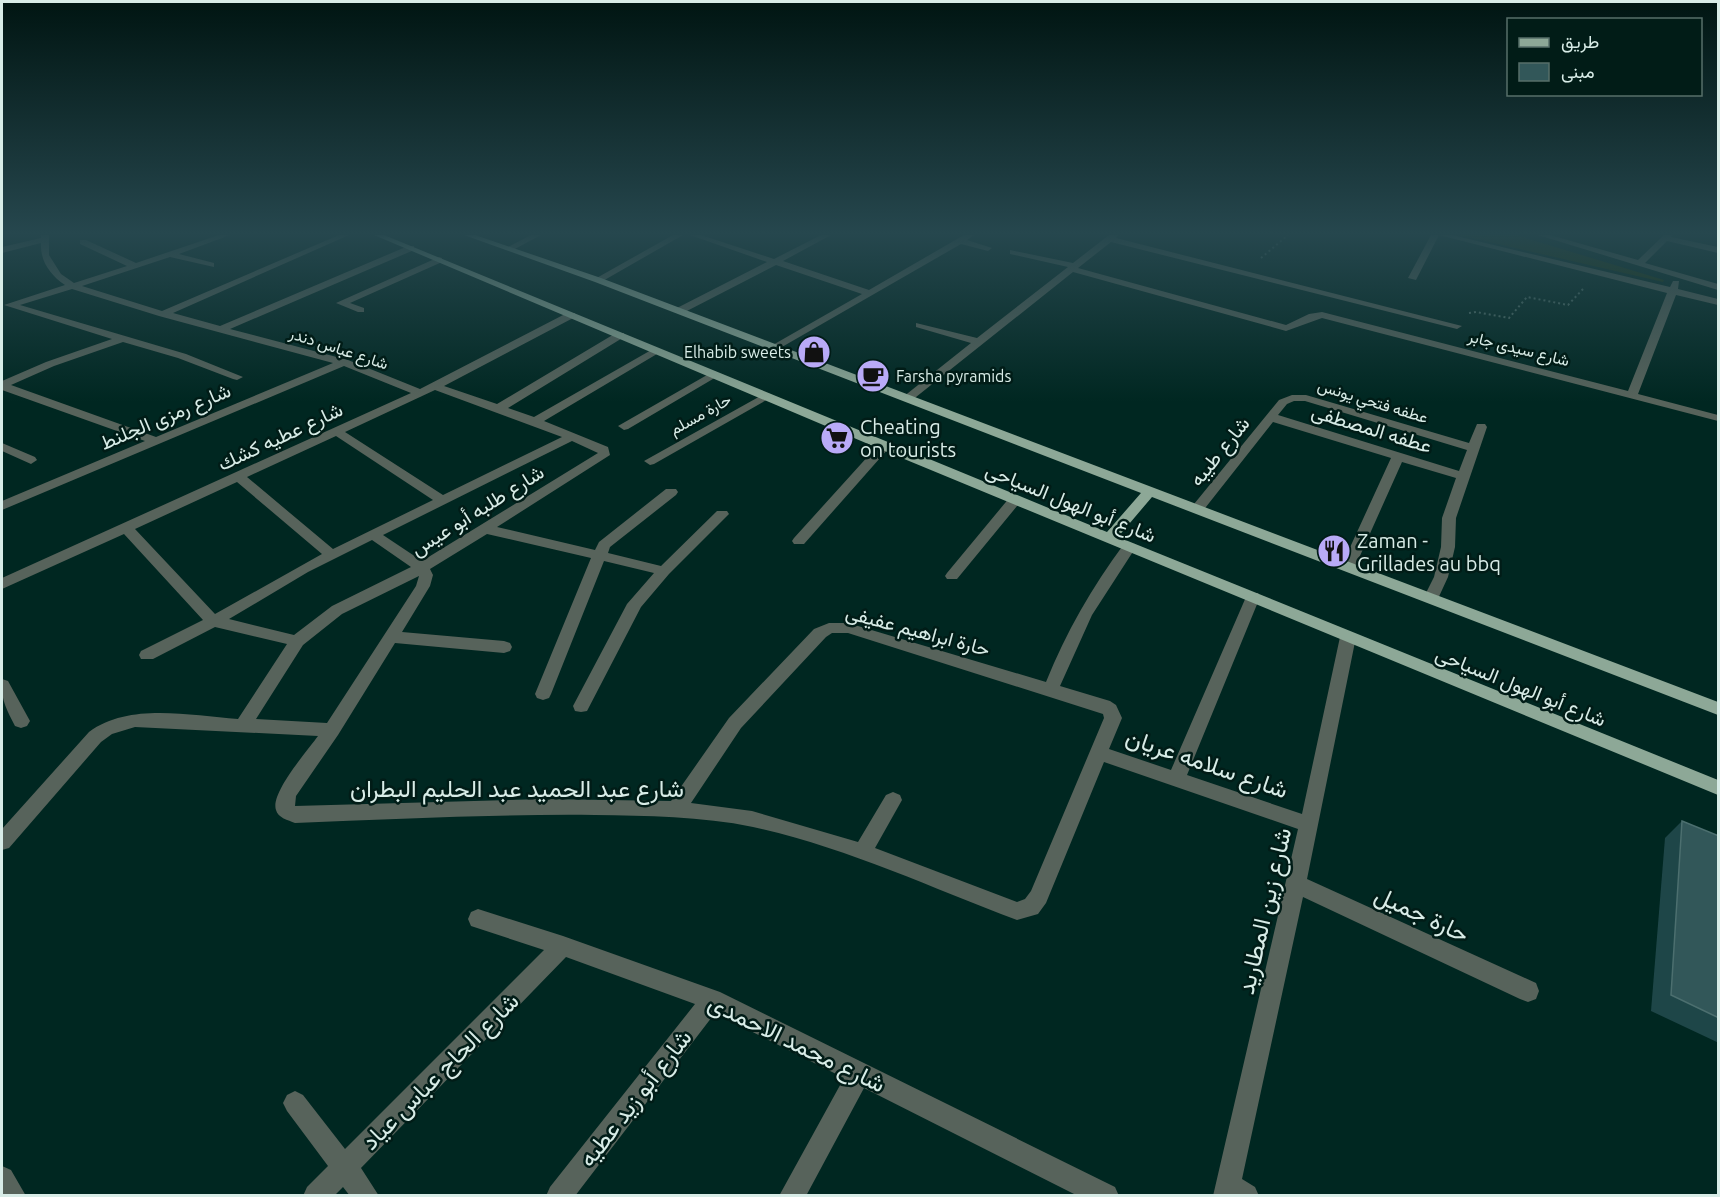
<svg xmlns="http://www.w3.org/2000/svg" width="1720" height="1197" font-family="Ubuntu,Vazirmatn,sans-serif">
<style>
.green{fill:#1b330c}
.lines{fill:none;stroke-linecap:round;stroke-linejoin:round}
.path{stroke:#50706a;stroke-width:2;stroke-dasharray:2 3;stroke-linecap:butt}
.minor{fill:#57635b;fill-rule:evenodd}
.major{fill:#8da897;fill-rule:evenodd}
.wall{fill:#1e4648}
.building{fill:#325759;stroke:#4c6f6f;stroke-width:1.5}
.labels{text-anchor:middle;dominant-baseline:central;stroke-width:5;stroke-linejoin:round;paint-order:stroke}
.far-street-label{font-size:16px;fill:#d8ece7;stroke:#011c17}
.far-poi-label{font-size:16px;fill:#d8ece7;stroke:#011c17;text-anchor:end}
.street-label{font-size:20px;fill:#d8ece7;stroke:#011c17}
.poi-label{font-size:20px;fill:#d8ece7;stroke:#011c17;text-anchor:start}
.near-street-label{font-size:24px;fill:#d8ece7;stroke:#011c17}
</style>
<rect width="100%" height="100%" fill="#002721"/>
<path class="green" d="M1459,235H1516L1664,280L1663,282Z"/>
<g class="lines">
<path class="path" d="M1261,258L1288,235
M1469,313L1476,312L1509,318L1527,297L1568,305L1583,289"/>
<path class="minor" d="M41,235H49V255L61,274L74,283L127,266L80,244V240H86L136,263L219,235H230L179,254L214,263V267L170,257L82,286L162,311L339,235H349L173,313L220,326L408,246H414V250L230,329L348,360L420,389L567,313H575V317L444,386L497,404L616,333H624V337L508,408L534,417L653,349L657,348L662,351L544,421L608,447L610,455L497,527L595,550L599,542L666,489H676L678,492L676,495L610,547L608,553L661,566L717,511H727L729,514L669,574L641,607L587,711L581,712L575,711L573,706L627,604L654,573L604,561L551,694L549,698L543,700L537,698L535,694L591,558L487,534L430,569L433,575L430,586L402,632L504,641L510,643L512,647L510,651L504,653L395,643L338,735L296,796L295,806L544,799L671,801L729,718L814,629L829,623H848L1046,682C1066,632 1092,587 1124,544L1129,543L1136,547L1092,615L1060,686L1110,701L1116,705L1122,718L1109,749L1171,770L1246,597L1248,593H1258L1260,597L1187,775L1302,814L1340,637L1342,633H1354L1356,637L1307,879L1536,983L1539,991L1536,999L1528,1002L1520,999L1303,897L1242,1179L1255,1187L1259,1196H1213L1298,829L1104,762L1046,903L1038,914L1017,920C929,887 845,847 753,827C701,816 647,816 595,815C495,814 395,819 295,823C288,820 278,818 276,810C270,793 308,750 318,736L135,727L112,734L101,742L9,848L2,850V829L89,732C130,702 190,716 238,719L287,644L215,627L153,659H141L139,655L141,651L203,620L124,534L2,589V578L411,393L344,366L2,510V501L145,441L2,390V381L46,362L112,339L4,305L65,285C50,275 40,261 41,243L2,253V247L41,238ZM72,289L159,316L333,363L156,437L11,385L54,366L123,342L178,358L233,379L237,380L243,377L186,354L20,305ZM435,390L562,437L443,495L345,432ZM336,436L433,500L333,549L247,477ZM572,441L598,453L422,561L383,535ZM237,482L322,554L215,614L135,529ZM372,540L411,567L332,606L294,635L229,619L308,572ZM419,576L416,586L327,723L256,719L303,645L342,614ZM832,633H848L1103,714L1104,718L1031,891L1025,899L1017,902L875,848L902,800L900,795L893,792L886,795L858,842L752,811L691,803L741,728L826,637Z
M531,235H541L513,250L506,248Z
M673,235H683L601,282L593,280Z
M690,235H701L774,259L821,235H831L783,261L869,290L964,235H974L967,240L992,248L988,251L961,244L775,351L771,350V346L862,294L776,265L683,313H675V309L767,262Z
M1109,235H1118L1116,238L1462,326L1457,329L1111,242L1078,268L1286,325L1309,314L1322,312L1628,391L1667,293L1439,235L1416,280L1408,278L1431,235H1452L1670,287L1673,281H1679L1678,289L1718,299V305L1676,295L1638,394L1718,415V421L1322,318L1286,331L1073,272L911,401H903V397L971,343L916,327V323L977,338L1068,267L1010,254V250L1073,263Z
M1538,235H1550L1638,260L1664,235H1672L1671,237L1718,247V253L1667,241L1645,263L1718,284V290Z
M439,257L442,258V262L350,303L364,308V312H358L336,303Z
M714,371L720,374L718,376L628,429L624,430L618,426Z
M766,393L770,394V398L654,464L650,465L644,461Z
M1306,395L1469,443L1477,424H1485L1487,427L1456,518L1455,547L1448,577L1436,603L1431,604L1423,599L1434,577L1441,547L1442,518L1456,478L1402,462L1355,567L1348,572L1341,567L1391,458L1273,422L1202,512L1197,513L1190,509L1279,400L1292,395ZM1294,401H1305L1467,450L1459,471L1278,415L1287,404Z
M884,442L888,443L890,446L888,449L804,544H794L792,541L794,538L880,443Z
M2,443L35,457L37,460L31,464L2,451Z
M1015,496L1022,500L957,579H947L945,576L947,573L1010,497Z
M2,679L8,681L30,721L27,726L21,728L15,726C6,709 0,697 2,679Z
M478,909L563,936L720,992L1115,1187L1119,1196H1078L864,1088L806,1196H779L844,1078L715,1013L575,1196H546L550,1187L695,1004L566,957L361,1168L379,1196H350L343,1187L334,1196H303L307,1187L328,1166L287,1111L283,1103L287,1095L295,1091L303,1095L345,1149L544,950L471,926L468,919L471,912Z
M2,1166L11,1170L26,1196H2Z"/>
<path class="major" d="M374,235H384L1107,532L1141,493L595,282L464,235H475L601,278L1718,702V715L1152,497L1118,537L1718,780V795L880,449Z"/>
</g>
<path class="wall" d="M1682,821L1719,836V1043L1651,1011L1665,838Z"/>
<path class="building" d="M1682,821L1719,836V1018L1671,995Z"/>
<linearGradient id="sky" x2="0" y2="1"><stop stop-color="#001512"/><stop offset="0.58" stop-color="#26474e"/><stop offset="1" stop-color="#26474e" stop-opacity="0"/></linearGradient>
<rect width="1720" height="402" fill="url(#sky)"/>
<defs>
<symbol id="shop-disc" viewBox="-11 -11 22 22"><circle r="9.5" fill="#b9aaf7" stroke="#011c17"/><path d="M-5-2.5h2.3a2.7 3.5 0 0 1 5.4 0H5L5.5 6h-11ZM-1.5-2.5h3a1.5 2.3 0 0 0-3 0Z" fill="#111"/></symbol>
<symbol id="cafe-disc" viewBox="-11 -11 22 22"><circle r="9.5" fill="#b9aaf7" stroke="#011c17"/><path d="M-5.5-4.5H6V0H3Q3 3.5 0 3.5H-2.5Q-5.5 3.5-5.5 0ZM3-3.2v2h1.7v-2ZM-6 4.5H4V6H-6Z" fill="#111"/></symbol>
<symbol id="supermarket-disc" viewBox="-11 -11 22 22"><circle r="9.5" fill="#b9aaf7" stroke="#011c17"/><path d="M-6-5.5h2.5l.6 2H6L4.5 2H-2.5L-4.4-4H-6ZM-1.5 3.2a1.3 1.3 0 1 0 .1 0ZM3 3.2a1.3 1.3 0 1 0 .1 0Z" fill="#111"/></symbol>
<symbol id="restaurant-disc" viewBox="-11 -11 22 22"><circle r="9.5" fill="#b9aaf7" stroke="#011c17"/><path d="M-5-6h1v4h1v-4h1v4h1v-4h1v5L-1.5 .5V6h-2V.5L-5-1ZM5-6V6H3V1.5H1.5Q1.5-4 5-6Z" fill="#111"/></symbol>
</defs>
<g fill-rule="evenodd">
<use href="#shop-disc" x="795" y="333" width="38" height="38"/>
<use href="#cafe-disc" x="854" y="357" width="38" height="38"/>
<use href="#supermarket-disc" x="818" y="419" width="38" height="38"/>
<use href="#restaurant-disc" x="1315" y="532" width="38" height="38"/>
</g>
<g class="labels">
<g class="far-street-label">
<text transform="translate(339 348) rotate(18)">شارع عباس دندر</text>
<text transform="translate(1519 348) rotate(14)">شارع سيدى جابر</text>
<text transform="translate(1373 401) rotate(17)">عطفه فتحي يونس</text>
<text transform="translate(700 414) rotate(-29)">حارة مسلم</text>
</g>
<g class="far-poi-label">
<text x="791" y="352">Elhabib sweets</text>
<text x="896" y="376" text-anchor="start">Farsha pyramids</text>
</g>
<g class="street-label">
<text transform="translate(165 416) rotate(-23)">شارع رمزى الجلنط</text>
<text transform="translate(1372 428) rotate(17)">عطفه المصطفى</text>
<text transform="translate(280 436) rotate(-25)">شارع عطيه كشك</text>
<text transform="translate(1219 451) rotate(-51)">شارع طيبه</text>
<text transform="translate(1071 502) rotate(22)">شارع أبو الهول السياحى</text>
<text transform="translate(477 510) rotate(-32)">شارع طلبه أبو عيس</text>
<text transform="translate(918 630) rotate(15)">حارة ابراهيم عفيفى</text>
<text transform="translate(1521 686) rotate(22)">شارع أبو الهول السياحى</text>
</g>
<g class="poi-label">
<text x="860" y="426">Cheating<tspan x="860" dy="23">on tourists</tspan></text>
<text x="1357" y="540">Zaman -<tspan x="1357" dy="23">Grillades au bbq</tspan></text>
</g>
<g class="near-street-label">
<text transform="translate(1207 763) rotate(19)">شارع سلامه عريان</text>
<text x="517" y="788">شارع عبد الحميد عبد الحليم البطران</text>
<text transform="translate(1264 911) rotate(-77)">شارع زين المطاريد</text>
<text transform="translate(1422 914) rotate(25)">حارة جميل</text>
<text transform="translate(797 1043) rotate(26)">شارع محمد الاحمدى</text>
<text transform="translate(440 1071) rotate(-45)">شارع الحاج عباس عياد</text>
<text transform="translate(635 1098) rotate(-52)">شارع أبو زيد عطيه</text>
</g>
</g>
<rect width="1720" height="1197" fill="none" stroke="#d8ece7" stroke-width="6"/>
<rect x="1507" y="18" width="195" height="78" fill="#011c17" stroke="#576f6a" stroke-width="1.5"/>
<rect x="1519" y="38" width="30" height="9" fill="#8da897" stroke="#576f6a" stroke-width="1.5"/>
<text x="1561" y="48" font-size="18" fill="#d8ece7">طريق</text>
<rect x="1519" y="63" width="30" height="18" fill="#325759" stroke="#576f6a" stroke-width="1.5"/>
<text x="1561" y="78" font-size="18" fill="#d8ece7">مبنى</text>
</svg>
